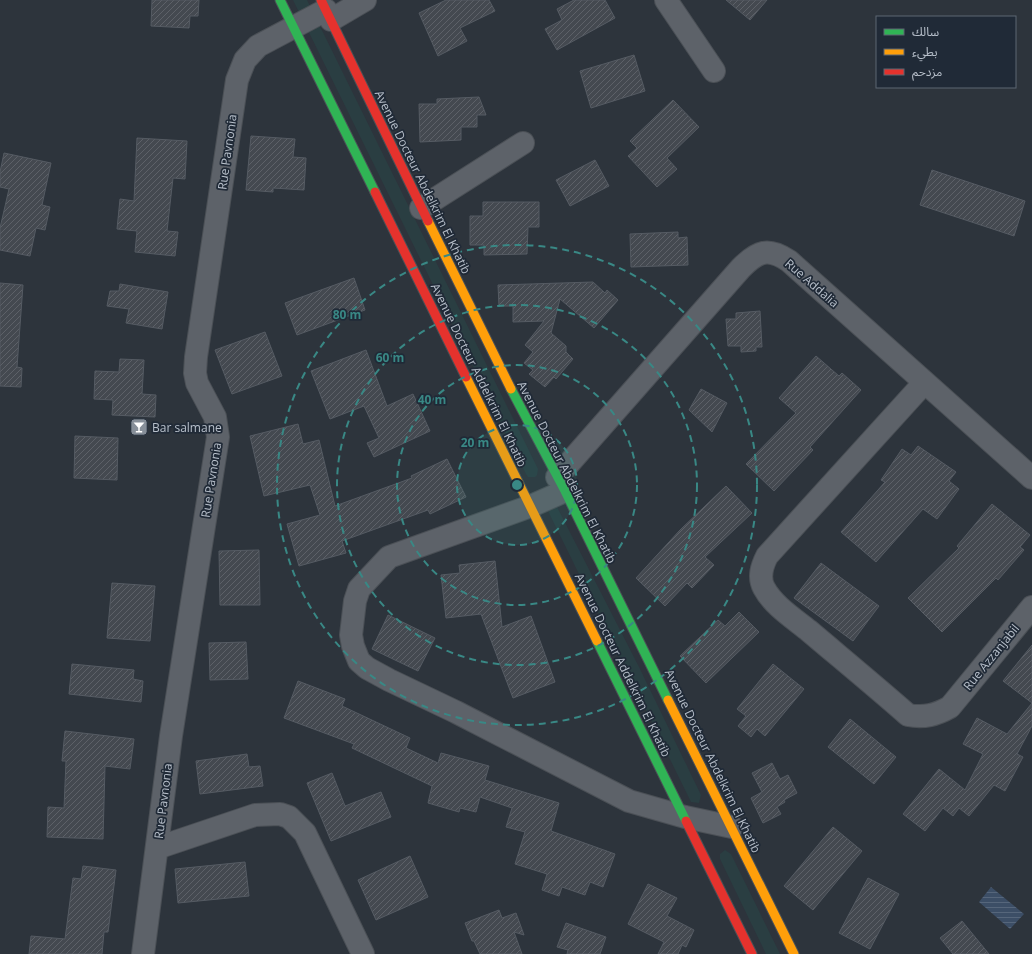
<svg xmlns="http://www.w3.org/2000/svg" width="1032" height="954" font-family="'Open Sans','Noto Sans Arabic',sans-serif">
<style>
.grass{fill:#2a3e42}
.water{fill:url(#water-rules)}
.building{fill:url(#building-hatch);stroke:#555b63}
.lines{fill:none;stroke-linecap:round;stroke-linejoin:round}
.street-casing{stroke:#4b5056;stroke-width:24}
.fast-casing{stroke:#4b5056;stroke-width:11}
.slow-casing{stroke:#4b5056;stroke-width:11}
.jam-casing{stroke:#4b5056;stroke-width:11}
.street{stroke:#5d6269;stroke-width:22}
.fast{stroke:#30b455;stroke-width:9}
.slow{stroke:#ff9f0a;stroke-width:9}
.jam{stroke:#e5322d;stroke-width:9}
.ring{fill:none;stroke:#398885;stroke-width:2;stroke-dasharray:7 5}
.labels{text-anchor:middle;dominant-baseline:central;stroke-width:3.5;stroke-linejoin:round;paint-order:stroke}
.street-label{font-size:12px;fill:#b8c0cb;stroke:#202a37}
.poi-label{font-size:12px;fill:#b8c0cb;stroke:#202a37;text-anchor:start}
.centre{fill:#398885;stroke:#202a37;stroke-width:2}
.ring-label{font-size:12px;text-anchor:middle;font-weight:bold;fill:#398885;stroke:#202a37;stroke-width:3.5;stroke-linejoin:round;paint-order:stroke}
</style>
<defs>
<pattern id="water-rules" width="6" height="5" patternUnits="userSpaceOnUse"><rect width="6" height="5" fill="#3c4e66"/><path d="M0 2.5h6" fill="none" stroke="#56667b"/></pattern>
<pattern id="building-hatch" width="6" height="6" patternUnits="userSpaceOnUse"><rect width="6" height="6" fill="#444950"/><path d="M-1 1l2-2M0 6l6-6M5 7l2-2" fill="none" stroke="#5d6168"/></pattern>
</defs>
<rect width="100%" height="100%" fill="#2d343c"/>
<path class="grass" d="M293,0H307L538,469L537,475L535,477H528L526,474Z
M556,505L639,667L701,795L699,803L691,802L549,513V508Z
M725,850L731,854L780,954H766L720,859V854Z"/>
<path class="water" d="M991,887L1024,914L1010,929L979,902Z"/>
<path class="building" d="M152,0H199L198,16H190L189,28L151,26Z
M446,0H489L495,11L460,28L467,41L438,56L419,13Z
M574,0H605L615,18L557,50L545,29L562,20L557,9Z
M726,0H767L750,20Z
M634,55L645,91L591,108L580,71Z
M479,97L486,115H477V127H461V140L420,142L419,104H437V99Z
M673,100L699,127L667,158L677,169L657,187L628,156L637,148L630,141Z
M251,136L295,139L293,157L306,158L304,190L273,188V192L246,190Z
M137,138L187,141L185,179L173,178L167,231L178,232L175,256L135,252L137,231L117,229L120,199L134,201Z
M4,153L51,163L42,205L50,207L45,230L36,228L30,256L0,250V228L9,189L0,187V172Z
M595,160L609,186L570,206L556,180Z
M932,170L1025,201L1014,236L920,205Z
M483,202H539V227H528L527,254L484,255V245H470V216H483Z
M678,232V238L687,237L688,265L631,267L630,234Z
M354,278L365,310L297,335L285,303Z
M593,282L605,293L607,290L618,300L594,328L560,299L551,333L566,346V352L573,359L556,379L554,377L545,387L529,374L533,370L524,363L533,352L525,345L544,321L513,322V306H499L498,285Z
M0,283L23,285L17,367L22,368L21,387L0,386Z
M120,284L168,292L162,329L126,323L129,309L107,306L110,291H119Z
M760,311L762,347H756V351L741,352V346H728L726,319H736V313Z
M265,332L282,376L232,394L215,350Z
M366,350L387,406L413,394L430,431L374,457L367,443L379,438L364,406L330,419L311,371Z
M816,356L839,376L842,373L861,390L810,447L813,450L774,491L746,464L796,413L779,398Z
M120,359L144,360L142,394L156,395L155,417L112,415L113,400L94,399L95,371L119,372Z
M701,389L727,403L712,432L689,410Z
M298,424L303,444L319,440L335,506L412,478L411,476L447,459L466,497L430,514L428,510L342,541L346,553L299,566L287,524L320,515L310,485L264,496L250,436Z
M75,436L118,438L117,480L74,478Z
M918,446L956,472L949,481L959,489L937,519L923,509L876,562L841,532L885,482L881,480L902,449L911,455Z
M726,486L752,513L705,557L714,565L692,588L687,583L665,606L636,578L680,530Z
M992,504L1030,535L1020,547L1024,550L998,580L996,578L942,632L908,598L959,548L957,546Z
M259,550L260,605H220L219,551Z
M495,561L502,627L531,616L555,682L513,698L481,614L446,618L441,575L460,573L459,565Z
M821,563L879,606L853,641L794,598Z
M112,583L155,586L150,641L107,638Z
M739,612L759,632L706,683L680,656L718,620L725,626Z
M388,615L435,638L418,671L372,649Z
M246,642L248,679L210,680L209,643Z
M1032,645V726L1017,754L1023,757L1005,791L994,785L969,816L959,808L953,816L943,808L925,831L903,814L939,769L965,790L983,754L963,744L977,718L1007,734L1032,703L1003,681Z
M72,664L134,670L133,679L143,681L141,702L69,694Z
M773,664L804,689L765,736L757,729L751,737L738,726L746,716L737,709Z
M298,681L345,699L342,706L410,738L406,748L438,763L441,753L489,766L485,780L559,803L551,831L615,854L603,887L590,882L585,895L562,887L559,896L542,890L547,874L515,864L525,832L506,827L512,808L480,797L476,812L460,808L459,812L428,803L432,786L352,748L354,744L284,718Z
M850,719L896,757L874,784L828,747Z
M65,731L134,739L130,769L105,766L103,839L47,837L48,807L64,808L66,761H62Z
M247,754L249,767L260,766L263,786L200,794L196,761Z
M772,763L780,779L788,775L797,793L784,800L785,802L777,807L781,814L763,823L751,798L762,792L752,773Z
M332,773L345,806L381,792L391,817L331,841L307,783Z
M833,827L862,851L813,910L784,886Z
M410,856L428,897L376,920L358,880Z
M245,862L249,896L178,903L175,869Z
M83,866L116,870L108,932H104L102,954H29L31,936L65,939L73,878L81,879Z
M868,878L899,894L870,949L839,933Z
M648,884L677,898L667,916L694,930L686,947L682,945L678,954H658L664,942L628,924Z
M499,910L502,918L516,913L524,935L514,932L522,954H480L474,941H472L465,923Z
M962,921L989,954H953L940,938Z
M566,923L606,937L600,954H567L568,950L557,947Z"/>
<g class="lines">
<defs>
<path id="street" d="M666,0L714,71
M331,20L365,0
M421,208L523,143
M924,383L767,556C762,566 758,577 764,588C773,605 793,618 808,630C841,658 875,686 908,715C924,718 936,715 950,707L1032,607
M557,477L741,268C758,251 768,247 789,261L1032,478
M565,491L531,506L389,557L359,589L355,601L351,635L353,646L359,661L367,668L389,680L456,712L629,801L685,817L732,827
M157,848L255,815L280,814L289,817L305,833L363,954
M143,954L171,736L218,437L215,417L197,383L195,373L196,357L237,80L245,60L258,46L326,10"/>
<path id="fast" d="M280,0L375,192
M511,389L565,491L668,700
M597,641L686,821"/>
<path id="slow" d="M428,221L511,389
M466,377L597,641
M668,700L794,954"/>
<path id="jam" d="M321,0L428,221
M375,192L466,377
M686,821L752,954"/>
</defs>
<use href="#street" class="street-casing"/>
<use href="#fast" class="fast-casing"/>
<use href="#slow" class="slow-casing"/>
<use href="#jam" class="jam-casing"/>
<use href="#street" class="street"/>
<use href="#fast" class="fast"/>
<use href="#slow" class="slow"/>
<use href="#jam" class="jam"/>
</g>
<circle cx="517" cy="485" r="60" fill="#398885" fill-opacity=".12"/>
<g class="ring">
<circle cx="517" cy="485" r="60"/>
<circle cx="517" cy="485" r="120"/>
<circle cx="517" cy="485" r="180"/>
<circle cx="517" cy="485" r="240"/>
</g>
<defs>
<symbol id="bar-square" viewBox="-11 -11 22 22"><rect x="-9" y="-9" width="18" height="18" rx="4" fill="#878f99" stroke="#202a37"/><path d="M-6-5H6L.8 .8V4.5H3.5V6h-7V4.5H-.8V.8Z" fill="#fff"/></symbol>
</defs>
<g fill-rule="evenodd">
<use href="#bar-square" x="129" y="417" width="20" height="20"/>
</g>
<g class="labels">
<g class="street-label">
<text transform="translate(227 152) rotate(-82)">Rue Pavnonia</text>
<text transform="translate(423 182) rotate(64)">Avenue Docteur Abdelkrim El Khatib</text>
<text transform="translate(812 283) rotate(41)">Rue Addalia</text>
<text transform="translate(479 375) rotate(64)">Avenue Docteur Addelkrim El Khatib</text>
<text transform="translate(567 472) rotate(63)">Avenue Docteur Abdelkrim El Khatib</text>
<text transform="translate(211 480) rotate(-81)">Rue Pavnonia</text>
<text transform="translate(991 657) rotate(-51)">Rue Azzanjabil</text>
<text transform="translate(623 665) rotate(64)">Avenue Docteur Addelkrim El Khatib</text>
<text transform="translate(713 761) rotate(64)">Avenue Docteur Abdelkrim El Khatib</text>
<text transform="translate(163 801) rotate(-83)">Rue Pavnonia</text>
</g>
<g class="poi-label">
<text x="152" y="427">Bar salmane</text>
</g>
</g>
<circle cx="517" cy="485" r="6" class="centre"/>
<g class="ring-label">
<text x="347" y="319">80 m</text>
<text x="390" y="362">60 m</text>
<text x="432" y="404">40 m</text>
<text x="475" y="447">20 m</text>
</g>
<rect x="876" y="16" width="140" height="72" fill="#202a37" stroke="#5d6672"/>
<rect x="884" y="29" width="20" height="6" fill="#30b455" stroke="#5d6672"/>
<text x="912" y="36" font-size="12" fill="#b8c0cb">سالك</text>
<rect x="884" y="49" width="20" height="6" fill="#ff9f0a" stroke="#5d6672"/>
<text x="912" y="56" font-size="12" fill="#b8c0cb">بطيء</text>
<rect x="884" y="69" width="20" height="6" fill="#e5322d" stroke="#5d6672"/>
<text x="912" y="76" font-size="12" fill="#b8c0cb">مزدحم</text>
</svg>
